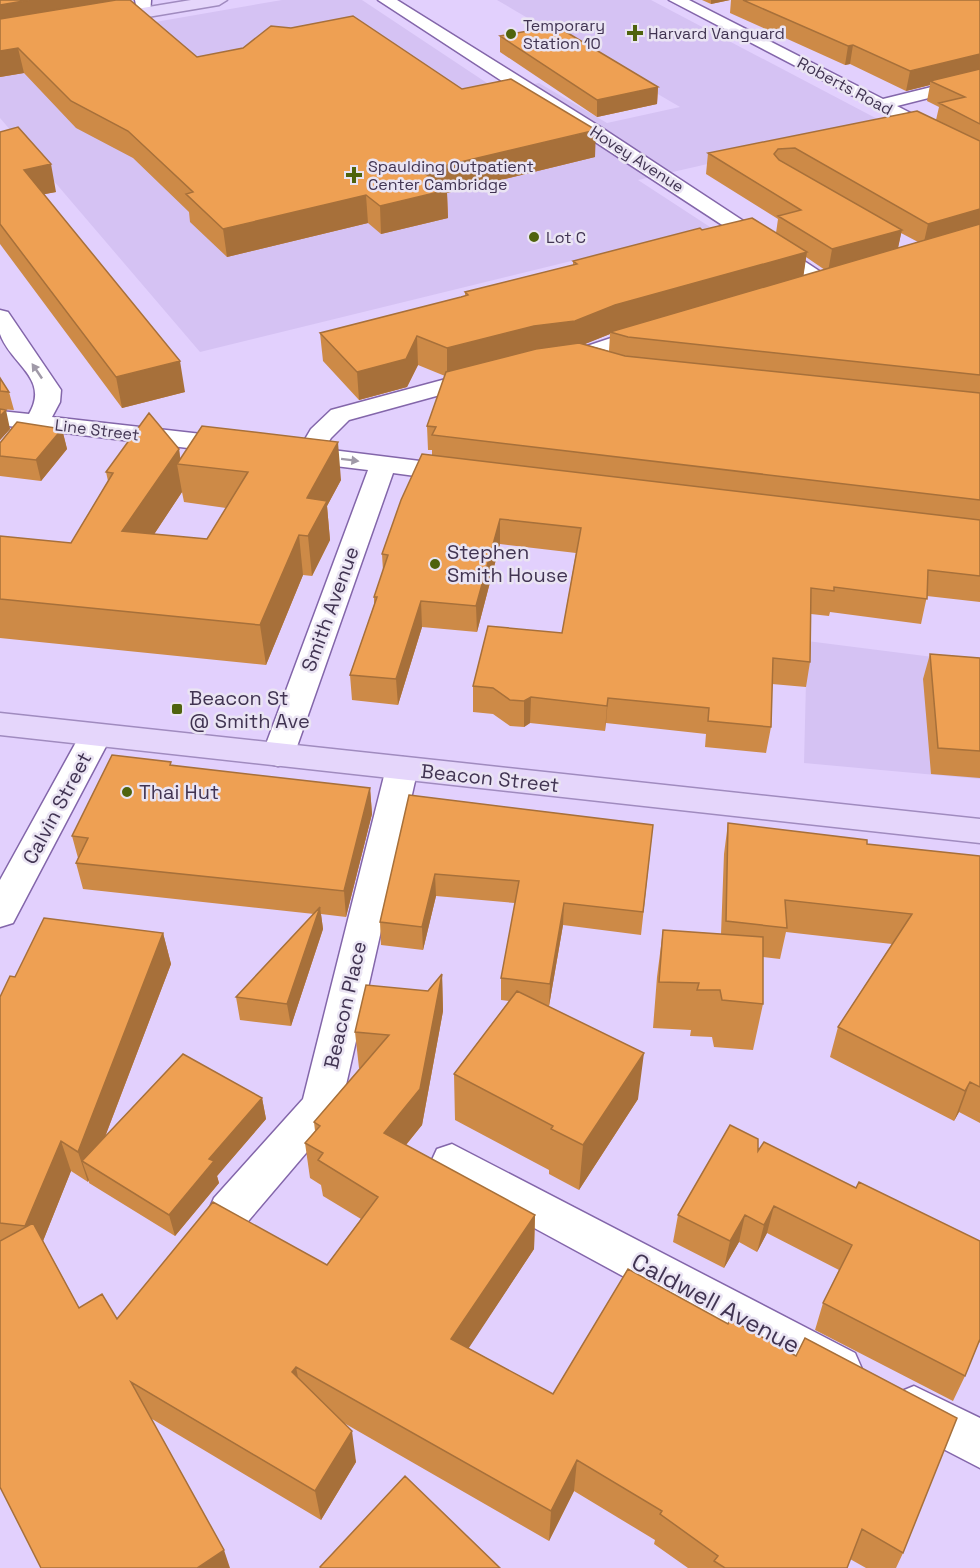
<svg xmlns="http://www.w3.org/2000/svg" width="980" height="1568" font-family="'Space Grotesk',sans-serif">
<style>
.built{fill:#d5c2f3}
.lines{fill:none;stroke-linecap:round;stroke-linejoin:round}
.minor-casing{stroke:#8366aa;stroke-width:3}
.major-casing{stroke:#a08bbf;stroke-width:3}
.minor{fill:#fff;fill-rule:evenodd}
.major{fill:#e5d6fb;fill-rule:evenodd}
.wall{fill:#cd8a47;fill-rule:evenodd}
.shaded-wall{fill:#a7703a}
.building{fill:#eea053;stroke:#a7703a;stroke-width:1.5}
.oneway{fill:#a09aa8}
.poi-dot{fill:#4f630d;stroke:#eae4f3;stroke-width:2}
.labels{text-anchor:middle;dominant-baseline:central;stroke-width:5;stroke-linejoin:round;paint-order:stroke}
.far-poi-label{font-size:16px;fill:#413452;stroke:#eae4f3;text-anchor:start}
.far-street-label{font-size:16px;fill:#413452;stroke:#eae4f3}
.poi-label{font-size:20px;fill:#413452;stroke:#eae4f3;text-anchor:start}
.street-label{font-size:20px;fill:#413452;stroke:#eae4f3}
.near-street-label{font-size:24px;fill:#413452;stroke:#eae4f3}
</style>
<rect width="100%" height="100%" fill="#e2d0fd"/>
<path class="built" d="M282,0H362L499,91L539,83L607,123L680,107L497,0H651L885,123L638,180L710,227L200,352L0,118V49Z
M807,641L980,663V779L804,763Z"/>
<g class="lines">
<defs>
<path id="minor" d="M135,0H151L150,15H138Z
M378,0H397L602,128L836,282L833,287H817Z
M669,0H689L883,99L980,75V85L897,106L980,149V162Z
M0,310L8,312L61,390L60,402L52,417L237,438L246,441L250,446L246,451L237,454L0,425V411L29,414C50,378 11,365 0,334C0,328 0,317 0,310Z
M653,324L661,326L664,331L661,336C631,347 579,373 548,365L544,360L548,355L575,350Z
M483,369L491,371L495,376L491,381L349,420L331,438L324,449L460,466L469,468L473,474L469,480L460,482L393,473L294,755L289,763L278,766L267,763L262,755L368,470L294,461L285,458L281,453L285,448L301,446L311,429L331,410Z
M96,724L107,727L112,735L13,923L0,927V880L80,735L85,727Z
M402,757L414,760L418,768L341,1107L335,1119L244,1226L229,1231L214,1226L208,1212L214,1198L303,1099L386,768L390,760Z
M452,1144L855,1353L862,1369L855,1385L839,1391L823,1385L437,1175L431,1162L437,1149Z
M914,1386L980,1418V1468L897,1425L890,1409L897,1393Z"/>
<path id="major" d="M191,0H227L219,5L100,25L92,20L100,15Z
M0,713L980,819V843L0,735Z"/>
</defs>
<use href="#minor" class="minor-casing"/>
<use href="#major" class="major-casing"/>
<use href="#minor" class="minor"/>
<use href="#major" class="major"/>
</g>
<path class="wall" d="M0,0L197,57L462,89L595,157L447,193L448,218L381,234L368,223L227,257L190,222L189,212L133,158L76,128L24,73L0,77Z
M702,0H730L711,4Z
M731,0H980V602L927,596L921,624L830,612L829,616L811,614L810,662L806,687L772,684L771,727L766,753L705,747L706,734L606,723L605,731L530,723L524,727L510,726L493,714L473,712V686L562,633L576,553L500,544L477,632L422,627L398,705L352,700L350,675L374,605V597L383,571L382,554L432,456V450H428L427,426L445,376L418,365L407,387L359,400L323,361L320,333L465,296V292L573,265V261L702,230L776,233L778,219L706,174L708,153L936,120L939,107L927,101L930,85L906,91L850,64L845,65L730,13ZM901,233L918,242L898,248ZM806,257L825,270L803,276ZM610,334L609,351L584,344Z
M500,36L658,87L657,104L597,117L500,52Z
M0,132L56,192L44,194L185,392L122,408L0,244Z
M0,378L9,392L14,410L0,409L10,429L0,440Z
M62,429L67,449L41,481L0,476V443Z
M179,449L180,459L341,480L327,506L330,540L312,576L303,575L266,665L0,638V536L71,543L108,481L106,472ZM182,492L184,502L226,508L207,539L154,534Z
M930,654L980,658V778L931,774L923,679Z
M172,766L370,788L372,814L346,917L321,914L323,929L291,1026L240,1020L236,997L314,914L83,889L76,863L78,858L72,836Z
M409,795L653,825L641,935L563,925L549,1006H548L638,1099L579,1190L549,1174V1170L455,1120L454,1074L509,1001L501,1000V978L515,903L436,896L423,950L381,945L380,922Z
M728,823L867,844L980,856V1123L959,1112L954,1121L830,1057L838,1027L892,944L786,932L780,959L763,957V1004L753,1050L714,1047L712,1037L690,1036L691,1030L653,1028L657,977L663,930L721,934L724,854Z
M163,933L171,964L105,1137L262,1098L266,1119L217,1176L219,1183L175,1236L89,1183V1180L88,1182L71,1171L43,1241L79,1308L117,1319L327,1265L361,1219L323,1196L321,1185L310,1178L305,1143L315,1131L314,1122L360,1068H359L355,1032L428,991L442,974L443,1011L422,1125L406,1145L535,1215L534,1249L468,1348L553,1394L628,1269L903,1553L896,1568H866L850,1559L847,1568H688L654,1544L655,1540L574,1491L549,1541L344,1423L356,1462L321,1520L152,1419L0,1487V997L15,977Z
M758,1151L856,1188L980,1241V1343L979,1342L965,1376L953,1401L815,1330L823,1303L839,1270L767,1233L757,1252L739,1242L724,1268L673,1242L678,1215Z"/>
<path class="shaded-wall" d="M29,0H116L0,30V5Z
M711,0H730L711,4Z
M853,45L850,64L845,65L848,46Z
M18,48L24,73L0,77V51Z
M980,54V70L930,81V85L906,91L910,71Z
M658,87L657,104L597,117V100Z
M596,130L595,157L447,193L448,218L381,234L380,206L422,171Z
M51,164L56,192L30,197L24,170Z
M366,195L368,223L227,257L223,229Z
M980,209V227L923,246L928,224Z
M902,230L897,252L828,272L832,249Z
M807,252L803,279L610,332V334L573,349L447,377V348L615,305Z
M417,336L418,365L407,387L359,400L357,372Z
M180,361L185,392L122,408L116,377Z
M6,410L10,429L0,440V416Z
M62,429L67,449L41,481L36,460Z
M338,442L341,480L327,506L330,540L312,576L308,536L307,498Z
M179,449L181,464H177L182,492L130,571L122,531Z
M500,519V544L477,632L476,606Z
M299,535L303,575L266,665L260,625Z
M421,601L422,627L398,705L396,679Z
M531,697L530,723L524,727V701Z
M608,698L606,723L605,731L607,706Z
M370,788L372,814L346,917L344,891Z
M435,874L436,896L423,950L422,927Z
M564,903L563,925L549,1006L550,984Z
M320,907L323,929L291,1026L287,1004Z
M163,933L171,964L93,1168L82,1161L89,1180L88,1182L78,1152Z
M442,974L443,1011L422,1125L387,1168L384,1133Z
M644,1053L638,1099L579,1190L583,1145Z
M970,1082L959,1112L954,1121L965,1091Z
M262,1098L266,1119L217,1176L219,1183L175,1236L169,1215L209,1159Z
M61,1141L71,1171L37,1256L25,1226Z
M774,1206L767,1233L757,1252L764,1225Z
M535,1215L534,1249L453,1372L451,1339Z
M745,1215L739,1242L724,1268L730,1241Z
M296,1367L302,1399L292,1372Z
M352,1431L356,1462L321,1520L315,1491Z
M577,1460L574,1491L549,1541L551,1511Z
M224,1550L230,1568H197Z"/>
<path class="building" d="M0,0H29L0,5Z
M116,0H130L197,57L243,48L271,26L291,28L353,16L462,89L511,79L596,130L422,171L447,190L380,206L366,195L223,229L186,194L193,192L128,131L71,101L18,48L0,51V19Z
M743,0H980V54L910,71L853,45L848,46Z
M556,26L658,87L597,100L500,36Z
M980,69V124L939,103L965,97L930,81Z
M917,111L980,141V209L928,224L795,148L778,149L774,154L779,160L902,230L832,249L778,216L801,210L708,153Z
M18,127L51,164L24,170L180,361L116,377L0,224V132Z
M752,218L807,252L615,305L575,321L534,326L447,348L417,336L406,359L357,372L320,333L461,297L468,295L465,292L577,264L573,261L700,228L702,230Z
M980,224V375L628,337L610,332Z
M579,343L625,356L980,393V500L432,435L436,427L427,426L446,372L536,349Z
M0,378L9,392L0,391Z
M0,409L6,410L0,416Z
M149,413L179,449L122,531L207,539L248,472L177,464L202,426L338,442L307,498L327,501L308,536L299,535L260,625L0,599V536L71,543L113,473L106,472Z
M17,422L62,429L36,460L0,456V443Z
M422,454L980,520V576L928,570L927,599L834,587V591L811,588L810,662L773,658L771,727L708,721L709,708L608,698L607,706L531,697L524,701L510,700L493,688L473,686L488,626L562,633L581,528L500,519L476,606L421,601L396,679L350,675L377,597H374L388,555L382,554L401,500Z
M930,654L980,658V751L938,748Z
M112,755L171,762L170,765L370,788L344,891L76,863L88,838L72,836Z
M409,795L653,825L643,912L564,903L550,984L501,978L519,881L435,874L422,927L380,922Z
M728,823L867,840V844L980,856V1087L970,1082L965,1091L838,1027L912,914L785,900L787,928L726,921Z
M320,907L287,1004L236,997Z
M44,918L163,933L78,1152L61,1141L25,1226L0,1223V997L10,976L15,977Z
M663,930L763,937V1004L722,1000L720,990H697L699,983L659,982Z
M442,974L420,1089L384,1133L535,1215L451,1339L553,1394L628,1269L728,1324L730,1319L796,1356L805,1338L957,1418L903,1553L862,1529L847,1568H725L714,1561L718,1556L660,1514L662,1511L577,1460L551,1511L296,1367L292,1372L352,1431L315,1491L131,1382L224,1550L197,1568H41L0,1487V1241L33,1223L79,1308L102,1294L117,1319L213,1202L327,1265L378,1197L318,1160L323,1153L305,1143L320,1126L314,1122L389,1035L355,1032L366,985L428,991Z
M517,991L644,1053L583,1145L551,1129L553,1126L454,1074Z
M183,1054L262,1098L209,1159L214,1161L169,1215L82,1161Z
M730,1125L758,1139V1151L764,1142L856,1188L859,1182L980,1241V1339L965,1376L823,1303L852,1245L774,1206L764,1225L745,1215L730,1241L678,1215Z
M405,1476L500,1568H321L320,1567Z"/>
<defs><path id="oneway-solid" d="M-6-.8H1V-3.2L6.5 0L1 3.2V.8H-6Z" transform="scale(1.5)"/></defs>
<g class="oneway">
<use href="#oneway-solid" transform="translate(37 371) rotate(-124)"/>
<use href="#oneway-solid" transform="translate(350 460) rotate(7)"/>
</g>
<g class="poi-dot">
<path d="M632 24h6v6h6v6h-6v6h-6v-6h-6v-6h6z"/>
<circle cx="511" cy="34" r="6"/>
<path d="M351 166h6v6h6v6h-6v6h-6v-6h-6v-6h6z"/>
<circle cx="534" cy="237" r="6"/>
<circle cx="435" cy="564" r="6"/>
<rect x="171" y="703" width="12" height="12" rx="3"/>
<circle cx="127" cy="792" r="6"/>
</g>
<g class="labels">
<g class="far-poi-label">
<text x="523" y="25">Temporary<tspan x="523" dy="18">Station 10</tspan></text>
<text x="648" y="33">Harvard Vanguard</text>
<text x="368" y="166">Spaulding Outpatient<tspan x="368" dy="18">Center Cambridge</tspan></text>
<text x="546" y="237">Lot C</text>
</g>
<g class="far-street-label">
<text transform="translate(845 86) rotate(28)">Roberts Road</text>
<text transform="translate(637 159) rotate(33)">Hovey Avenue</text>
<text transform="translate(97 430) rotate(7)">Line Street</text>
</g>
<g class="poi-label">
<text x="447" y="552">Stephen<tspan x="447" dy="23">Smith House</tspan></text>
<text x="189" y="698">Beacon St<tspan x="189" dy="23">@ Smith Ave</tspan></text>
<text x="139" y="792">Thai Hut</text>
</g>
<g class="street-label">
<text transform="translate(330 609) rotate(-70)">Smith Avenue</text>
<text transform="translate(490 778) rotate(6)">Beacon Street</text>
<text transform="translate(57 808) rotate(-62)">Calvin Street</text>
<text transform="translate(345 1005) rotate(-77)">Beacon Place</text>
</g>
<g class="near-street-label">
<text transform="translate(716 1303) rotate(28)">Caldwell Avenue</text>
</g>
</g>
</svg>
